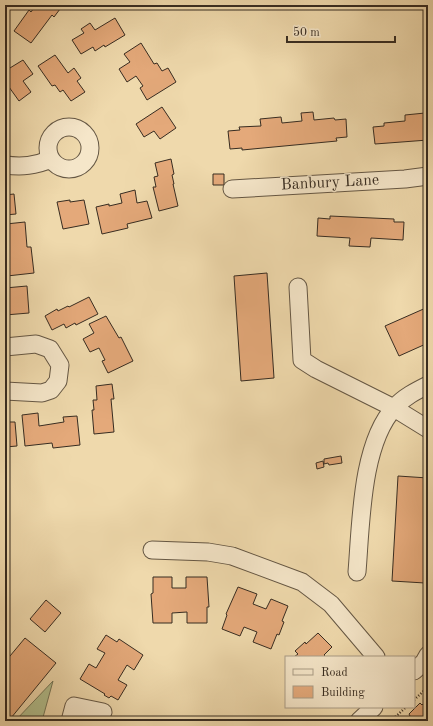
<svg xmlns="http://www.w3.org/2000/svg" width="433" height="726" font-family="'Old Standard TT',serif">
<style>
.green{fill:#b3c08e;stroke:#757658}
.building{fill:#e4a97a;stroke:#372c21}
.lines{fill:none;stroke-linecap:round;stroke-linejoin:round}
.minor-casing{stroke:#655744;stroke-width:19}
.path{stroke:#372c21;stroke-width:2.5;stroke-dasharray:1 2;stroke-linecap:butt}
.minor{stroke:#f5e6c9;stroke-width:17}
.labels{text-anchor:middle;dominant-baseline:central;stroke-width:3;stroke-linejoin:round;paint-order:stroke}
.street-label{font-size:16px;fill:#372c21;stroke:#f5e6c9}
</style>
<rect width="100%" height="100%" fill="#efd9ac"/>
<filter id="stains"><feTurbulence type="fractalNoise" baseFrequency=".005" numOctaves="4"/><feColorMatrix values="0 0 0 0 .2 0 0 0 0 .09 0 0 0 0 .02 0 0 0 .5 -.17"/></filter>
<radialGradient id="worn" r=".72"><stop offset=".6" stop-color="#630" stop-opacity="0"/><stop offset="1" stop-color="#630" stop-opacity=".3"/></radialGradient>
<path class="green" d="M53,681L42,721H15Z"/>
<path class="building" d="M36,5L42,7L43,5H63L54,17L52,15L31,43L14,31L29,10L31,12Z
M115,18L125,35L105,47L104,45L95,51L93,47L81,54L72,40L84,33L81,29L90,23L95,30Z
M141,43L154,64L157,63L162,71L168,68L176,82L147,100L140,88L143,86L136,76L127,82L119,69L130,62L124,54Z
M55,55L68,73L74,68L81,78L77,81L85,92L71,101L63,90L60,92L55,85L52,86L38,66Z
M23,60L33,74L23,81L31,92L19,101L9,87L5,90V71Z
M162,107L176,128L160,139L154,131L144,137L136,124Z
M313,112L314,120L334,118L335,120L346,119L347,137L336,138L337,141L242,150V148L230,149L228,131L240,130L239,127L261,126L260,119L281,117L282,123L302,121L301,113Z
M425,113V120H428V140L375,144L373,127L384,126V123L405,121V115Z
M171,159L174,174L172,175L174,184H173L178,206L159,211L153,187H156L154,177L158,176L155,163Z
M213,174H224V185H213Z
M135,190L137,203L147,201L152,218L127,224L128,228L102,234L96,207L109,204V206L122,203L120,194Z
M14,194L16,214L5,215V195Z
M70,200V202L84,200L89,224L63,229L57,202Z
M330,216L394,219V222H404L403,240L371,238L370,247L349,246L350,238L317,236L318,218L330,219Z
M25,222L27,247H31L34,273L7,276L5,263L8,262L7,249H5V233L7,232L6,224Z
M267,273L274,378L241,381L234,276Z
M27,286L29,313L5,315V288Z
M89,297L98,314L76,325L75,323L66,328L64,324L52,330L45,316L57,309L58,311L68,306L69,307Z
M428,307V343L399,356L385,326Z
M106,316L119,338L121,337L133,361L108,373L102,361L105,360L99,348L90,352L83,339L94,333L89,324Z
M112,384L114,399H111L114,432L94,434L92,410H94L93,400H97L96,386Z
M38,413L39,426L64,422L63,417L77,416L80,445L53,448L52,443L25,446L22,415Z
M5,422H15L17,446L5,447Z
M341,456L342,463L329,465L328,463L324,464V459Z
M323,461L324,467L317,469L316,463Z
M398,476L428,478V527L425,583L392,581Z
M153,577H172V588H186V577H207L209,607H207V623H187V612L172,613V623H153L151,594L153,593Z
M238,587L257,594L253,604L266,609L271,599L288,606L282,621L284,622L279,635L277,634L271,649L253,642L257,632L244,627L240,636L222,629L227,615L226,614Z
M46,600L61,613L45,632L30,619Z
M318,633L332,647L324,655L326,657H294L298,654L295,651L305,642L306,644Z
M106,635L117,642L119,639L143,655L134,670L127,665L118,680L127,685L118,700L111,696L109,698L104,695L105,694L80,679L89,664L96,668L105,653L97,649Z
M25,638L56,663L11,718L5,714V662Z
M428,699V721H405L410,716L409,714L420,703L422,705Z"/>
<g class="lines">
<defs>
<path id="minor" d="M48 148a21 21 0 1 1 42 0a21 21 0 1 1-42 0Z
M5,165C22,167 35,166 51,159
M232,189L405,179L428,176
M298,287L302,360L316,369L394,408L428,429
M5,347L36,344L50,349L60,365L58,381L51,390L42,393L5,391
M152,550L208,552L232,556L302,582L331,604L376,657
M357,572C361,524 361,443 395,407C404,397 416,391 428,385
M414,671L424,662L428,655
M70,721L74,706L103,712
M359,721L374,707"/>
</defs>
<use href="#minor" class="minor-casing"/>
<path class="path" d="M414,700L428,687
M391,721L406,707"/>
<use href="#minor" class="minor"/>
</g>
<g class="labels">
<g class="street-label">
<text transform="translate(330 183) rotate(-3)">Banbury Lane</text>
</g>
</g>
<rect width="433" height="726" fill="none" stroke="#efd9ac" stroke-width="20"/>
<rect x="6" y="6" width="421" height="714" fill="none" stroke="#372c21" stroke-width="2"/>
<rect x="10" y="10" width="413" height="706" fill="none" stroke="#372c21"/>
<rect x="285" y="656" width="130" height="52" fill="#f5e6c9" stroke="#a99c86"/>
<rect x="293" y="669" width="20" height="6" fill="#f5e6c9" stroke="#a99c86"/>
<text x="321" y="676" font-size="12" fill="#372c21">Road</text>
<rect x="293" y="686" width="20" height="12" fill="#e4a97a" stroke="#a99c86"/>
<text x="321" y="696" font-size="12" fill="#372c21">Building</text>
<path d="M287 36v6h108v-6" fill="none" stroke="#372c21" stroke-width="2"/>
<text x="293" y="36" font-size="12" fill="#372c21" stroke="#f5e6c9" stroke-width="3" paint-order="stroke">50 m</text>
<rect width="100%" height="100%" filter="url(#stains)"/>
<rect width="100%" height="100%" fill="url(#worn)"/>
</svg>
